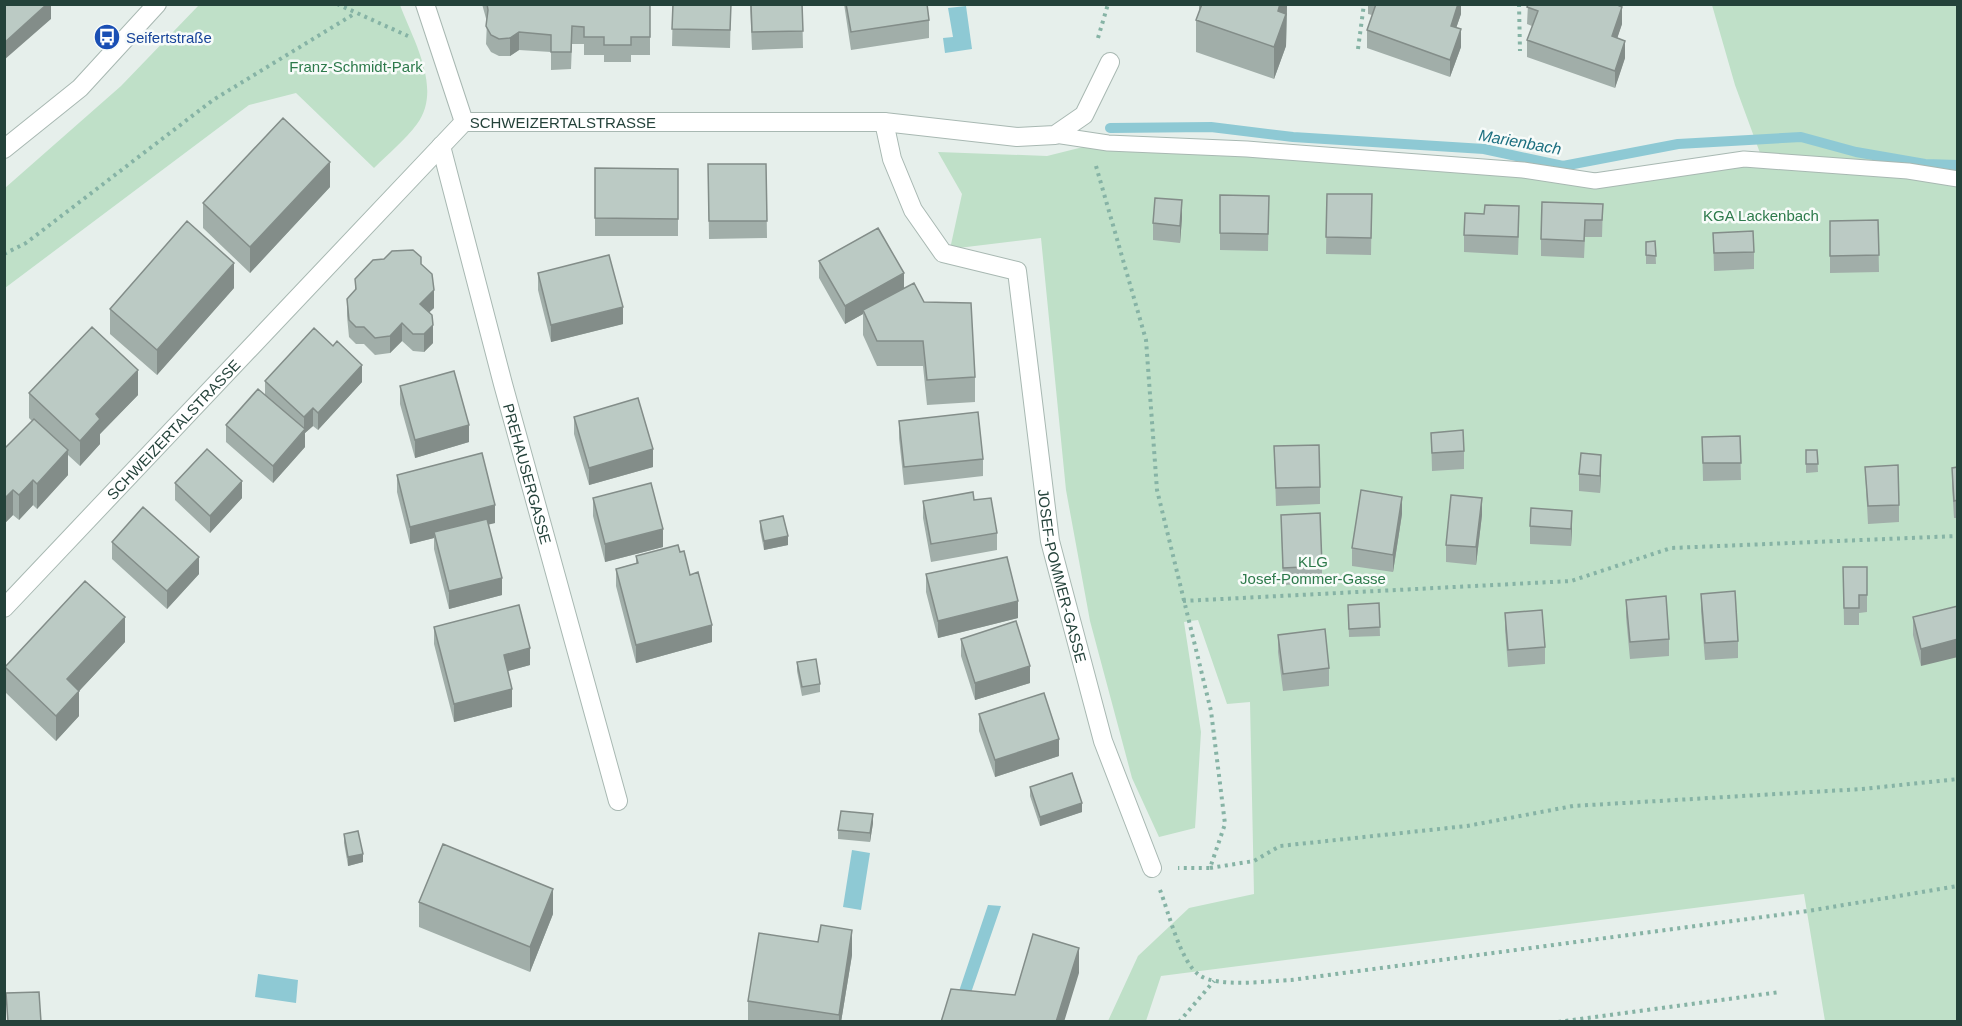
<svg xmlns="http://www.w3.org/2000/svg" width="1962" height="1026" font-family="Arial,sans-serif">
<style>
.green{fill:#bfe0c8}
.water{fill:#8ec9d4}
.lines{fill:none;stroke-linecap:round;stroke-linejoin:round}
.stream{stroke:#8ec9d4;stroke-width:10}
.lane-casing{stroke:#a8b8b2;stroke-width:17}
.street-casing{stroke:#a8b8b2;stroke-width:20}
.path{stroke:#86b3a5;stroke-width:4;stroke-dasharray:3 4.5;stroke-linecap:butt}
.lane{stroke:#fff;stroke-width:15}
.street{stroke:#fff;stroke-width:18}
.wall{fill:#a1aea9}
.shaded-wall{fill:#838d89}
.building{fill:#bbcac4;stroke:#838d89;stroke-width:1.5}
.labels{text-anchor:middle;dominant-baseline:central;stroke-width:5;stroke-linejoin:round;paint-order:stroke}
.transit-label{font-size:15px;fill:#164399;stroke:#f7fbf9;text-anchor:start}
.park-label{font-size:15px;fill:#2d7a4b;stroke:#f7fbf9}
.street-label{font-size:15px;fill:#24423a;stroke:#f7fbf9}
.water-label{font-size:16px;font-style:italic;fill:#1c6f80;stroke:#f7fbf9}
</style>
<rect width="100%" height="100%" fill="#e6efeb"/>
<path class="green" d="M199,5H400C413,40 443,89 417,124C405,140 388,154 374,168L296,93L249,105L5,288V188L121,86Z
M1712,5H1957V1021H1825L1804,894L1161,976L1146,1021H1108L1138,956L1189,908L1254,894L1250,702L1227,704L1198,620L1184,622L1201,732L1195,828L1159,837L1132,778L1090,621L1066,490L1041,238L950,249L962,194L938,152L1047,156L1087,146L1596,174L1760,153L1735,85Z"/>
<path class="water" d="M966,6L972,49L945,53L943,38L953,37L948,8Z
M852,850L870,853L861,910L843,907Z
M988,905L1001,906L964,1013L952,1012Z
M258,974L298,980L296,1003L255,997Z"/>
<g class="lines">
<path class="stream" d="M1110,128L1211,127L1293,137L1484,149L1563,166L1678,144L1801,137L1856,152L1925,164L1958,165"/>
<defs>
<path id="lane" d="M1055,135L1108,143L1247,149L1523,170L1595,181L1744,159L1908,171L1958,179"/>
<g id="street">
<path d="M425,4L464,122"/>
<path id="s1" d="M884,122L892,159L913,210L943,253L1017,271L1050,541L1103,741L1152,868"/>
<path id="s2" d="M441,146L503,384L618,801"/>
<path d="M4,149L80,88L157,4"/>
<path id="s3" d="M4,608L464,122H884L1017,137L1055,135L1084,115L1110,62"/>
</g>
</defs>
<use href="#lane" class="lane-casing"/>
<use href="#street" class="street-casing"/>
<path class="path" d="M337,4L408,36
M1519,4L1520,51
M1098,38L1108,4
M1358,49L1364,4
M1096,166L1146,340L1157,490L1211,711L1225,824L1210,868H1178
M4,254L26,243L213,100L354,14
M1183,601L1571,581L1671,548L1958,536
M1210,868L1254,861L1280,846L1467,826L1573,806L1862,789L1958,779
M1160,890C1169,913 1180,961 1199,975C1218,988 1268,981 1291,980L1808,911L1958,886
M1179,1022L1214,981
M1558,1022L1780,992"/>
<use href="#lane" class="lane"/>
<use href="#street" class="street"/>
</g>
<path class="wall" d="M482,4H650V55H631V62H604V55H584V44H572L571,69L551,70V52L519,50L510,56H499L491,52L486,44L487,22Z
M673,4H731L730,48L672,46Z
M750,4H802L803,48L752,50Z
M844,4H927L929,20V38L851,50Z
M1199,4H1287L1286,46L1274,79L1196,52V20L1199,12Z
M1368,4H1461V14L1456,28L1461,47L1450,77L1367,48V30L1372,15L1368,14Z
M1528,4H1618L1622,24L1617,38L1625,58L1615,88L1527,57V40L1532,26L1527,24Z
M708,164H766L767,238L709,239Z
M595,168L678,169V236H595Z
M330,187L250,273L203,228V203Z
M1327,194H1372L1371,255L1326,254Z
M1220,195L1269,196L1268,251L1220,250Z
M1603,204L1602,237H1585L1584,258L1541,256V239Z
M1484,214L1519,223L1518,255L1464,252V235Z
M1182,218L1180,243L1153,240V223Z
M1878,220L1879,272L1830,273V221Z
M1713,233L1754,252V269L1714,271Z
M1655,241L1656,264H1646V242Z
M819,261L904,288L924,302L975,377V402L927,405L923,366H877L863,335V314L845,324L819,278Z
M538,273L623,324L551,342L538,290Z
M355,279L434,308L429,312L433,343L424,352L413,351L402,341L390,353L375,355L364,344H356L349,337L347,316V299L355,290Z
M234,288L157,375L110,334V309Z
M265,381L362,382L318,430L313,426L305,433V447L273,483L226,442V425L265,395Z
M400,386L469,442L415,458L400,404Z
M29,393L138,395L100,434V444L80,466L68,455V475L37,509L33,505L19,520L13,515L4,524V449L32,421L29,418Z
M574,417L653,467L589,485L574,434Z
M899,421L983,459V476L904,485L899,438Z
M1431,433L1464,451V469L1432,471Z
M1740,436L1741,480L1703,481L1702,437Z
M1274,446L1320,487V504L1276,506Z
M1806,450H1817L1818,472L1806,473Z
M1865,467L1899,505V522L1868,524Z
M1958,467V518H1954L1952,485V468Z
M1601,472L1600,493L1579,491V474Z
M397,475L495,523L488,524L502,595L449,609L434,549V538L410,544L397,492Z
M175,483L242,498L210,533L175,500Z
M593,498L663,547L605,562L593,516Z
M974,500L997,533V550L931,562L923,518V501Z
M1402,514L1393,572L1352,566V548Z
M1281,515L1322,566V583L1283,585Z
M1482,515L1476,565L1446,562V545Z
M760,521L788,545L764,550L760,530Z
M1530,526L1572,528L1571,546L1530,544Z
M112,542L199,574L167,609L112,559Z
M680,552L690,575L712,642L636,663L616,586V569L636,563V556Z
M1843,567H1867V612L1859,613V625H1844Z
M926,574L1018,618L938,638L926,592Z
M1701,594L1738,641V658L1705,660L1701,611Z
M1626,600L1669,639V656L1630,659L1626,617Z
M1379,603L1380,636L1349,637L1348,605Z
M1958,606L1921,666L1913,635V617Z
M1505,613L1545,647V664L1508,667L1505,630Z
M434,627L530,665L508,671L512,707L454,722L434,644Z
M1278,635L1329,668V686L1283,691L1278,652Z
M961,639L1030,683L975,700L961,656Z
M125,642L79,691V716L56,741L5,692V667Z
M797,662L820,684V692L802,696L797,671Z
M979,714L1059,756L995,777L979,731Z
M1030,787L1082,812L1040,826L1030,796Z
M873,823L870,842L838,839V830Z
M344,834L363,862L348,866L344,843Z
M419,902L553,914L530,972L419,927Z
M818,942L852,955L841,1022H748V1001Z"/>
<path class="shaded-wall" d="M47,4H51V19L4,60V43Z
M1278,4H1287L1286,46L1274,79V47Z
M1458,4H1461V14L1451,43V26Z
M1622,7V24L1612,54V36Z
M1461,29V47L1450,77V60Z
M519,32V50L510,56V38Z
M1625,41V58L1615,88V71Z
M330,162V187L250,273V247Z
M1182,200V218L1180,243V226Z
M234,263V288L157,375V350Z
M904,273V291L863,310V314L845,324V306Z
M434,290V308L420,321V304Z
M623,307V324L551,342V325Z
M402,323V341L390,353V336Z
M433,325V343L424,352V334Z
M362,365V382L318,430V413Z
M138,370V395L100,434V444L80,466V441L96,414Z
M313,408V426L305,433V447L273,483V466L304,431V417Z
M469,425V442L415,458V440Z
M653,449V467L589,485V468Z
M68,450V475L37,509V484Z
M1601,455V472L1600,493V476Z
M33,480V505L19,520V495Z
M242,481V498L210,533V516Z
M13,490V515L4,524V499Z
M1402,497V514L1393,572V555Z
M1482,498V515L1476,565V547Z
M495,505V523L435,538L434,532V538L410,544V527Z
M1572,511V528L1571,546V529Z
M663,529V547L605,562V544Z
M788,536V545L764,550V541Z
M199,557V574L167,609V591Z
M502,578V595L449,609V591Z
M1018,601V618L938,638V621Z
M125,617V642L67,704V679Z
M712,625V642L636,663V645Z
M1958,639V657L1921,666V649Z
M530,648V665L504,672V655Z
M1030,666V683L975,700V683Z
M512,689V707L454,722V704Z
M79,691V716L56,741V716Z
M6,723V740L4,748V731Z
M1059,739V756L995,777V760Z
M1082,803V812L1040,826V817Z
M873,814V823L870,842V833Z
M363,854V862L348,866V857Z
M553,889V914L530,972V947Z
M852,930V955L841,1022H839V1015Z
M1079,948V973L1064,1022H1056Z"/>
<path class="building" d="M4,4H47L4,43Z
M487,4H650V37H631V45H604V37H584V27L572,26L571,52H551V35L519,32L510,38L499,39L491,35L486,26L488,10Z
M673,4H731L730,30L672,29Z
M751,4H802L803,31L752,32Z
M846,4H927L929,20L851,32Z
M1202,4H1280L1278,11L1286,14L1274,47L1196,20Z
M1376,4H1458L1451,26L1461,29L1450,60L1367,30Z
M1528,4H1615L1622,7L1612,36L1625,41L1615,71L1527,40L1538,11L1527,7Z
M283,118L330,162L250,247L203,203Z
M708,164H766L767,221H709Z
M595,168L678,169V219L595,218Z
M1327,194H1372L1371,238L1326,237Z
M1220,195L1269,196L1268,234L1220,233Z
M1155,198L1182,200L1180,226L1153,223Z
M1542,202L1603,204L1602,220H1585L1584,241L1541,239Z
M1485,205L1519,206L1518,237L1464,235L1465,213L1484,214Z
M1878,220L1879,255L1830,256V221Z
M187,221L234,263L157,350L110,309Z
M878,228L904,273L845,306L819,261Z
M1753,231L1754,252L1714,253L1713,233Z
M1655,241L1656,256L1646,255V242Z
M413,250L421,257V264L432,274L434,290L420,304L432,315L433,325L424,334H413L402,323L390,336L375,338L364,327H356L349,320L347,299L356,289L355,279L373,260L384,259L392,251Z
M609,255L623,307L551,325L538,273Z
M914,283L924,302L971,303L975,377L927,380L923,341H877L863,310Z
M92,327L138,370L96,414L100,419L80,441L29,393Z
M314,328L333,346L337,341L362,365L318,413L313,408L304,417L265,381Z
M454,371L469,425L415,440L400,386Z
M258,389L305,429L273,466L226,425Z
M638,398L653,449L589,468L574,417Z
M978,412L983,459L904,467L899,421Z
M34,419L68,450L37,484L33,480L19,495L13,490L4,499V449Z
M1463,430L1464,451L1432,453L1431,433Z
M1740,436L1741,463H1703L1702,437Z
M1319,445L1320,487L1276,488L1274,446Z
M207,449L242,481L210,516L175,483Z
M1806,450H1817L1818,464H1806Z
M482,453L495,505L410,527L397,475Z
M1581,453L1601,455L1600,476L1579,474Z
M1898,465L1899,505L1868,506L1865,467Z
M1958,467V500L1954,501L1952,468Z
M651,483L663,529L605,544L593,498Z
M1361,490L1402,497L1393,555L1352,548Z
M973,492L974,500L991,498L997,533L931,544L923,501Z
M1451,495L1482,498L1476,547L1446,545Z
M143,507L199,557L167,591L112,542Z
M1531,508L1572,511L1571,529L1530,526Z
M1320,513L1322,566L1283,568L1281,515Z
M783,516L788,536L764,541L760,521Z
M487,519L502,578L449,591L434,532Z
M678,545L680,552L684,551L690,575L698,572L712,625L636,645L616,569L638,563L636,556Z
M1007,557L1018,601L938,621L926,574Z
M1843,567H1867V595H1859V608H1844Z
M85,581L125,617L67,679L79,691L56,716L5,667Z
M1735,591L1738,641L1705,643L1701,594Z
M1666,596L1669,639L1630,642L1626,600Z
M1379,603L1380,627L1349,629L1348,605Z
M519,605L530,648L504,655L512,689L454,704L434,627Z
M1958,606V639L1921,649L1913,617Z
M1542,610L1545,647L1508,650L1505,613Z
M1016,621L1030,666L975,683L961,639Z
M1325,629L1329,668L1283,674L1278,635Z
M816,659L820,684L802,687L797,662Z
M1044,693L1059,739L995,760L979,714Z
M1072,773L1082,803L1040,817L1030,787Z
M841,811L873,814L870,833L838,830Z
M358,831L363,854L348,857L344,834Z
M443,844L553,889L530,947L419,902Z
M821,925L852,930L839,1015L748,1001L759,933L818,942Z
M1033,934L1079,948L1056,1022H941L951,989L1015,995Z
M39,992L41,1022H8L6,993Z"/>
<defs>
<symbol id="bus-disc" viewBox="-11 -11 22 22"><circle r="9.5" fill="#1a4fb4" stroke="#f7fbf9"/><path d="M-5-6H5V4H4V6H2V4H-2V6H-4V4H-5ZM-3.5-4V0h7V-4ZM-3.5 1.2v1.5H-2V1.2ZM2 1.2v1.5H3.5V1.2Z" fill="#fff"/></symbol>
</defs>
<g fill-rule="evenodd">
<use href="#bus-disc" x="92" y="22" width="30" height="30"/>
</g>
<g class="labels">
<g class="transit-label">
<text x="126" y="37">Seifertstraße</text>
</g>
<g class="park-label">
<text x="356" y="66">Franz-Schmidt-Park</text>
<text x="1761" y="215">KGA Lackenbach</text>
<text x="1313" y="561">KLG<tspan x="1313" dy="17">Josef-Pommer-Gasse</tspan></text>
</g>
<g class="street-label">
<text stroke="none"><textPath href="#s3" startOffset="768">SCHWEIZERTALSTRASSE</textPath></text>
<text stroke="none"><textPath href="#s3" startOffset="246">SCHWEIZERTALSTRASSE</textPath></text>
<text stroke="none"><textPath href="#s2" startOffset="339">PREHAUSERGASSE</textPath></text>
<text stroke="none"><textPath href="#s1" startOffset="530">JOSEF-POMMER-GASSE</textPath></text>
</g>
<g class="water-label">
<text transform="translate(1520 142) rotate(10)">Marienbach</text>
</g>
</g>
<rect width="1962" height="1026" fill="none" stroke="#24423a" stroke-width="12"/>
</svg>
